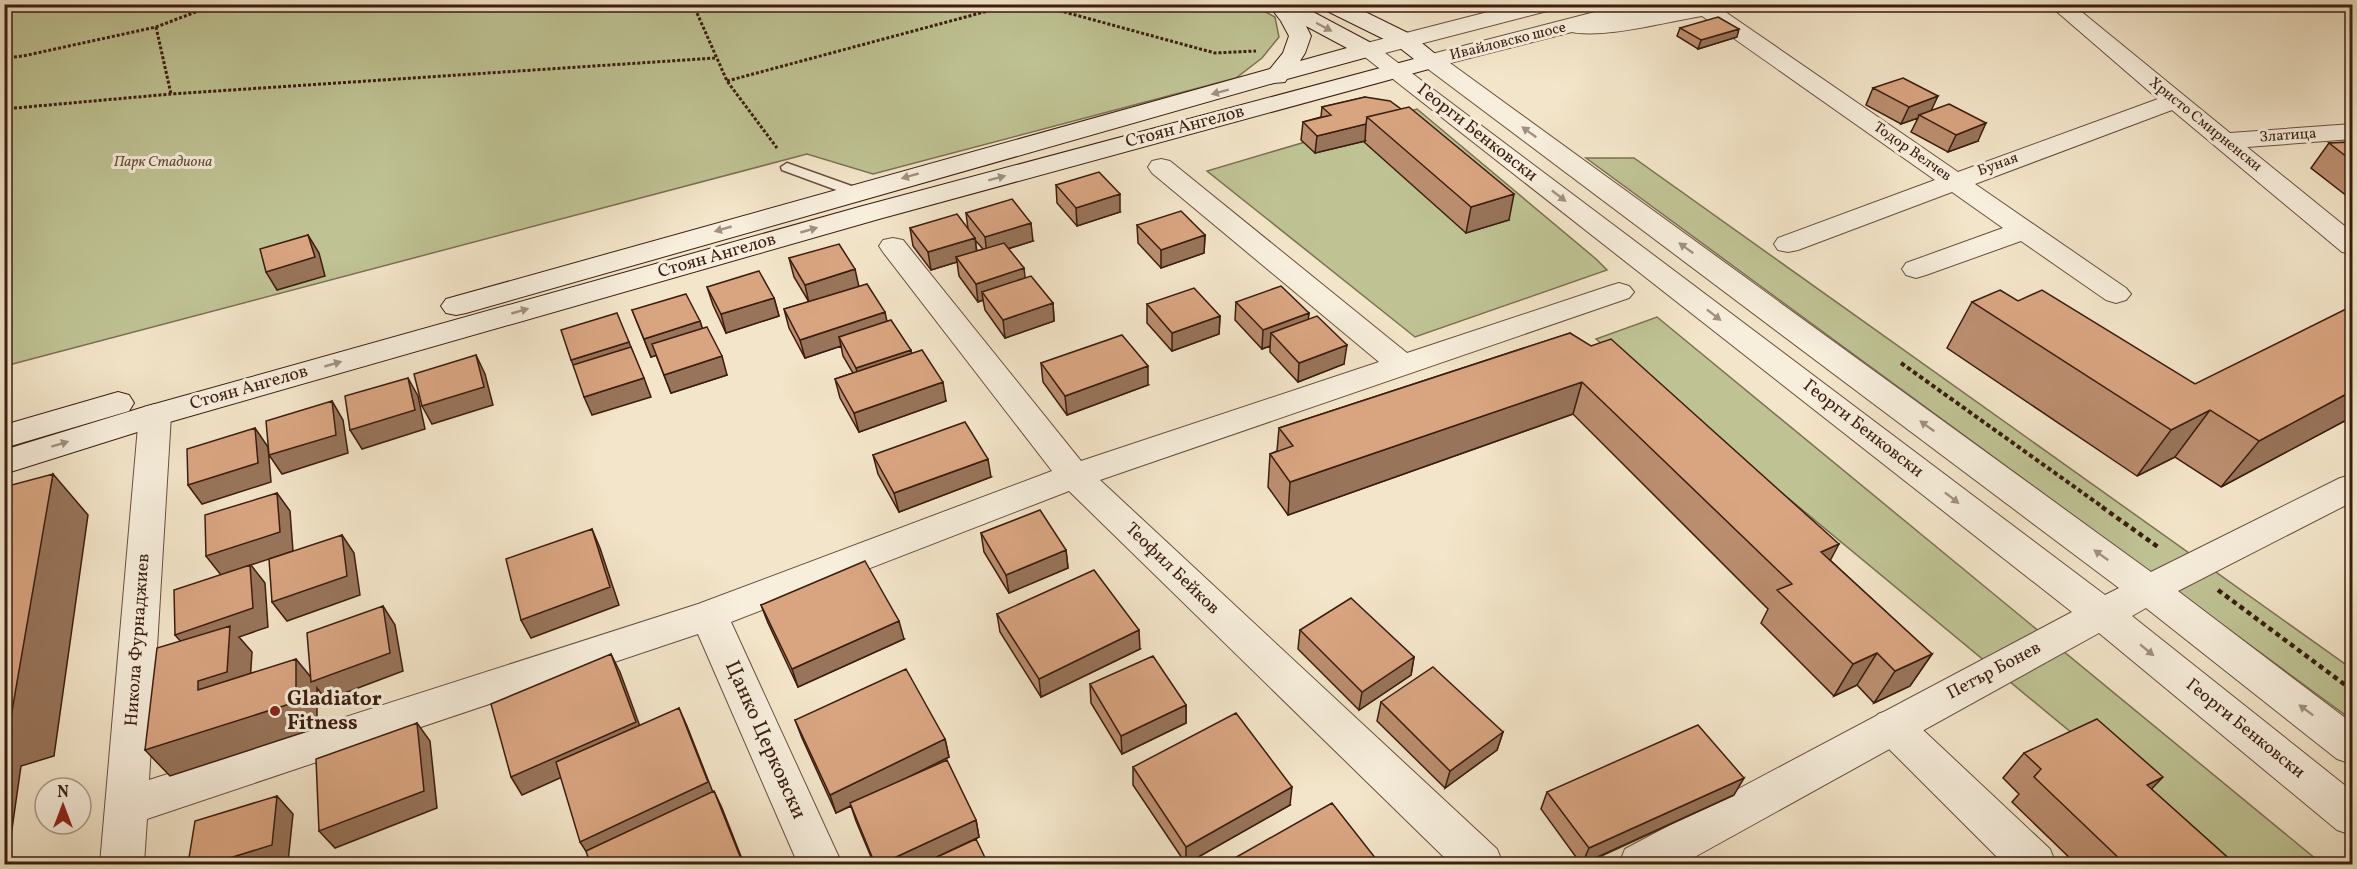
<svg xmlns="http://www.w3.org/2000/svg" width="2357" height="869" font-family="Vollkorn,serif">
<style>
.green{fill:#bfc394;stroke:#7d7052;stroke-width:1.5}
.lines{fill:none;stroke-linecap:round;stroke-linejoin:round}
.service-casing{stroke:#694f3e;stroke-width:3}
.minor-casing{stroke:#694f3e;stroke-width:2}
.tertiary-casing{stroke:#694f3e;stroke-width:2}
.secondary-casing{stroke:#3b1d0f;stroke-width:2}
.path-far2{stroke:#3b1d0f;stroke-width:3;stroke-dasharray:3 2;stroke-linecap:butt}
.path-far1{stroke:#3b1d0f;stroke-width:4;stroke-dasharray:4.5 3;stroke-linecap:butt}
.path{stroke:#3b1d0f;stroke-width:4.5;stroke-dasharray:5 4;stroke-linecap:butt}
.service{fill:#f7eedc;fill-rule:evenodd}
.minor{fill:#f7eedc;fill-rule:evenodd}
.tertiary{fill:#f7eedc;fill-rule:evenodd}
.secondary{fill:#f7eedc;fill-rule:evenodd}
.wall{fill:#bb8e6f;stroke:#3b1d0f;stroke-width:1.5;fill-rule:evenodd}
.shaded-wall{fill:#98745a;stroke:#3b1d0f;stroke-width:1.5}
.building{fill:#d9a581;stroke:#3b1d0f;stroke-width:1.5}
.oneway{fill:#a29080}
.poi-dot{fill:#8f2418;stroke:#f7eedc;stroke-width:2}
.labels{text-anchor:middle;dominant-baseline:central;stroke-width:6;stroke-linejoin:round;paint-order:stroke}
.far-street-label{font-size:15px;fill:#3b1d0f;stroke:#f7eedc}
.far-park-label{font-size:15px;font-style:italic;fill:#634f37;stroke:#f7eedc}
.street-label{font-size:18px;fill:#3b1d0f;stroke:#f7eedc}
.near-poi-label{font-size:21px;font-weight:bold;fill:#3b1d0f;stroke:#f7eedc;text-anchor:start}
.near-street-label{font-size:21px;fill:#3b1d0f;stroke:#f7eedc}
</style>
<rect width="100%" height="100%" fill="#f3e5c9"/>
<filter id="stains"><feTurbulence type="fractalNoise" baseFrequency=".00333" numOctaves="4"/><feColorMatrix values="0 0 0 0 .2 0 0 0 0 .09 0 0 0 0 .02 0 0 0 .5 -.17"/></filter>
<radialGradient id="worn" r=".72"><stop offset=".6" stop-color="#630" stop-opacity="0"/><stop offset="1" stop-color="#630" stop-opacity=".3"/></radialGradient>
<path class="green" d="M1251,4L1275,17L1279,37L1262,58L1236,78L873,174L807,154L5,366V5Z
M1417,109L1596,259L1607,270L1415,337L1207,171Z
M1586,158H1634L2352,669V720Z
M1657,317L2322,864H2230L1596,339Z"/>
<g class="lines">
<defs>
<path id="service" d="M787,163L860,189L862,192L855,196L850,195L782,170L781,167Z"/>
<path id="minor" d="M1691,4H1739L1737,9L1724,11L1958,172L2158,99L2048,4H2072L2230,133L2352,124V139L2247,147L2352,232V254L2342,252L2172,110L1975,184L2126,288L2131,294L2126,300L2116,303L2106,300L2021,241L1926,275L1916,278L1906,275L1902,269L1906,263L2003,228L1952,192L1798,250L1788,252L1778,250L1774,244L1778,238L1935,180L1702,16C1664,22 1602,40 1566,31L1563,26L1566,21L1620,17Z
M1161,159L1170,161L1407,353L1609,286L1619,283L1629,286L1634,292L1629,298L1100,480L1497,849L1503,864H1451L1069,491L731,622L842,864H798L698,634L147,819L144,864H100L139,415L144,407L155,404L166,407L171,415L149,780L698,604L1052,471L883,252L879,246L883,240L893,238L903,240L1081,461L1379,362L1152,173L1148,167L1152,161Z
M1892,709L1906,714L2050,849L2056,864H2004L1878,738L1872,726L1878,714Z"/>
<path id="tertiary" d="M1519,4H1557L1555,9L1385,53L2105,595L2119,588L1424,66L1420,61L1424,56L1626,4H1664L1662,9L1450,63L2151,572L2340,478L2352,475V502L2178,591L2352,723V764L2337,759L2146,608L2132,616L2352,791V835L2337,830L2099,633L1682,864H1619L1625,849L2072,612L1356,50L1359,45Z"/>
<path id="secondary" d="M1268,4H1298L1375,45L1378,50L1375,55L1287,79L1285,82L1274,83L466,313L456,315L446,313L441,306L446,299L1270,69L1283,53L1289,36L1281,21ZM1306,26L1347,48L1300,61L1305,53L1311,36Z
M1321,4H1349L1412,35L1444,61L1440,66L879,219L166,423L4,474V450L144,407L859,207L1414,59L1396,45L1323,9Z
M118,392L129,395L134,403L129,411L4,448V425Z"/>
</defs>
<use href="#service" class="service-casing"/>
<use href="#minor" class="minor-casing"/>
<use href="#tertiary" class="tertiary-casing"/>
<use href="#secondary" class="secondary-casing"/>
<path class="path-far2" d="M693,4L727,81L777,148
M1035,4L1215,53L1256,51
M156,27L171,94
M4,58L23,56L156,27L217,4
M727,81L1014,4
M4,109L171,94L715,58"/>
<path class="path-far1" d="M1901,363L2104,508"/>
<path class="path" d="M2102,507L2158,547
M2218,590L2352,690"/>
<use href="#service" class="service"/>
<use href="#minor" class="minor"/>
<use href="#tertiary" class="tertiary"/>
<use href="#secondary" class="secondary"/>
</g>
<path class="wall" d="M1680,28L1737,37L1698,49L1677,36Z
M1873,88L1931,111L1978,141L1948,152L1911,132L1918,118L1901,124L1866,105Z
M1365,97L1509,220L1466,233L1364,142L1365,141L1315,153L1301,140L1303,122L1321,117L1322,107Z
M2352,142V200L2311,168L2329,143Z
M1056,185L1120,212L1077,226L1057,203Z
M966,213L1033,241L1008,249L1025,278L1053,303L1054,321L1005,338L985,310L983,300L978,302L959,276L957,262L931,270L913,246L910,228L968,229ZM975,240L983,249L977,251Z
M1137,225L1205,235L1204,253L1161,268L1138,243Z
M789,258L859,286L911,354L946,401L859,432L840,398L835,379L853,373L843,356L841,346L805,358L789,328L784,309L809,302L794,277Z
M707,287L774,298L779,316L726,333L713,305Z
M2018,301L2195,384L2352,417L2221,487L2175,457L2137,476L1947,348L1972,302Z
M1236,302L1309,313L1308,319L1344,364L1298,382L1270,352V346L1262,349L1235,320Z
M1147,304L1220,316L1219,334L1172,351L1147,323Z
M632,310L700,321L702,328L727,375L671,393L656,355L651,357Z
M1570,333L1830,560L1932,654L1910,686L1874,703L1857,685L1834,696L1761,623L1768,609L1573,414L1288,515L1268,487L1270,454L1277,451L1279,428Z
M1041,363L1148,385L1067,415L1043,382Z
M873,455L991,477L899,512L878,474Z
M981,533L1066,550L1068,568L1009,593L984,552Z
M761,605L904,639L798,687L768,623Z
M997,614L1140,649L1041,697L1000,632Z
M1300,630L1414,657L1411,675L1359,710L1298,649Z
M1090,684L1186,705V723L1122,754L1091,703Z
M1381,702L1503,732L1497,750L1445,788L1377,721Z
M795,720L945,739L949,757L912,775L976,820L979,837L922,864H874L856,821L851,806L836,813L802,738Z
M2024,753L2151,789L2235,864H2076L2012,802L2019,794L2003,778Z
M1133,767L1290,805L1186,864L1133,785Z
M1547,792L1734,795L1584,864H1581L1541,809Z"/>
<path class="shaded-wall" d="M1739,29L1737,37L1698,49L1701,40Z
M1938,96L1930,113L1919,115L1918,118L1901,124L1909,107Z
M1986,123L1978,141L1948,152L1956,135Z
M1366,124L1365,141L1315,153L1317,136Z
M1120,194V212L1077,226L1076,208Z
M1514,194L1509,220L1466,233L1471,207Z
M1031,223L1033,241L987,255L985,237Z
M308,235L319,253L325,276L277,290L266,272Z
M1205,235L1204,253L1161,268V250Z
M975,238L977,256L956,257L957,262L931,270L928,252Z
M1024,268L1026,286L982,292L983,300L978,302L976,284Z
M855,269L859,287L809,303L805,285Z
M774,298L779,316L726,333L721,314Z
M1053,303L1054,321L1005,338L1003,320Z
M885,312L889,331L839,337L841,346L805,358L800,340Z
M1309,313L1307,332L1271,333L1270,346L1262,349L1263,330Z
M1220,316L1219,334L1172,351V333Z
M700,321L706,340L651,357L644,339Z
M629,342L636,360L579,378L571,360Z
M1347,345L1344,364L1298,382L1299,363Z
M911,350L914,368L861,387L856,368Z
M476,355L485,374L493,405L432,424L422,406Z
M722,356L727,375L671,393L664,375Z
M1148,366V385L1067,415L1065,396Z
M408,378L418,396L425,429L362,449L350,430Z
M644,378L651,397L592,415L584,397Z
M943,382L946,401L859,432L854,413Z
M1582,382L1573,414L1288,515L1290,482Z
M2352,391V417L2221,487L2259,441Z
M332,401L343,420L348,453L282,474L269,455Z
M2210,410L2175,457L2137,476L2171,430Z
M255,428L268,447L271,482L202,504L188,485Z
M988,459L991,477L899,512L894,493Z
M53,474L88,515L54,756L21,766L7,864H4V719Z
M277,493L290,511L293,551L251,565L265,583L268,627L239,637L252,652L249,698L198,690L191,653L175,635L221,575L206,556Z
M592,529L600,548L619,605L531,638L521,620Z
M342,535L354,553L360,595L287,621L272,602Z
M1839,544L1822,576L1821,552Z
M1066,550L1068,568L1009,593L1006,575Z
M383,606L395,625L403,671L326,700L317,688V728L170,776L145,750L296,659L314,681Z
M899,621L904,639L798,687L792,669Z
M1139,630L1140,649L1041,697L1039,679Z
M1877,653L1857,685L1834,696L1853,664Z
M611,654L620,672L645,740L522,795L511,777Z
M1932,654L1910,686L1874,703L1895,671Z
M1414,657L1411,675L1359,710L1362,692Z
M1186,705V723L1122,754L1121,736Z
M679,708L687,726L716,800L591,859L580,842Z
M417,723L430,741L437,808L335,848L319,831Z
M1503,732L1497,750L1445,788L1450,771Z
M945,739L949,757L836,813L830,795Z
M2163,777L2139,802L2147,785Z
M1744,778L1734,795L1582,864L1589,848Z
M1292,787L1290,805L1186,864V847Z
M714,791L722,808L744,864H743Z
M277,796L293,814L288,862L282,864H210Z
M976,820L979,837L922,864H881Z"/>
<path class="building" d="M1718,17L1739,29L1701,40L1680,28Z
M1903,78L1938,96L1909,107L1873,88Z
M1365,97L1390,101L1401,109L1367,117L1366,124L1317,136L1303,122L1331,115L1322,107Z
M1949,104L1986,123L1956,135L1919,115Z
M1409,107L1514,194L1471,207L1367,117Z
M2352,142V161L2329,143Z
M1099,172L1120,194L1076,208L1056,185Z
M1012,199L1031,223L985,237L966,213Z
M1181,211L1205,235L1161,250L1137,225Z
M957,214L975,238L928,252L910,228Z
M308,235L315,257L266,272L260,249Z
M1004,243L1024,268L976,284L956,257Z
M839,244L855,269L805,285L789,258Z
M759,271L774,298L721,314L707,287Z
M1031,276L1053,303L1003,320L982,292Z
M867,284L885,312L800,340L784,309Z
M1281,286L1309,313L1263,330L1236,302Z
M1194,288L1220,316L1172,333L1147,304Z
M2000,290L2018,301L2042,290L2195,384L2352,306V391L2259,441L2210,410L2171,430L1972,302Z
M686,294L700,321L644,339L632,310Z
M617,313L629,342L571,360L561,330Z
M1317,316L1347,345L1299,363L1271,333Z
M891,320L911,350L856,368L839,337Z
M707,327L722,356L664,375L652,344Z
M1570,333L1591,346L1611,339L1839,544L1821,552L1932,654L1895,671L1877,653L1853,664L1777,590L1792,584L1582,382L1290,482L1270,454L1293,446L1279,428Z
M1122,335L1148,366L1065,396L1041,363Z
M631,347L644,378L584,397L573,365Z
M922,350L943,382L854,413L835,379Z
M476,355L484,387L422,406L414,374Z
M408,378L415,410L350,430L345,396Z
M332,401L336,435L269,455L266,421Z
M965,422L988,459L894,493L873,455Z
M255,428L258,463L188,485L187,449Z
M53,474L11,717L4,719V487Z
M277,493L280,532L206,556L205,515Z
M1040,510L1066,550L1006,575L981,533Z
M592,529L610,587L521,620L506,559Z
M342,535L347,576L272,602L269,559Z
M865,561L899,621L792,669L761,605Z
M250,565L253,608L175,635L174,590Z
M1094,570L1139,630L1039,679L997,614Z
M1351,598L1414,657L1362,692L1300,630Z
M383,606L390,653L311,682L307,633Z
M230,626L227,672L198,681V690L296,659V702L145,750L157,648Z
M611,654L636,722L511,777L491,704Z
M1153,656L1186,705L1121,736L1090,684Z
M1433,667L1503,732L1450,771L1381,702Z
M906,669L945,739L830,795L795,720Z
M679,708L708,782L580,842L556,762Z
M1236,713L1292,787L1186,847L1133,767Z
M2097,719L2163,777L2147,785L2235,864H2125L2034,777L2041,769L2024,753Z
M417,723L424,791L319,831L316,759Z
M1698,725L1744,778L1589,848L1547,792Z
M947,760L976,820L881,864H875L850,803Z
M714,791L743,864H590L586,851Z
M277,796L272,845L210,864H188L195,821Z
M1332,803L1380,864H1227L1226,863Z
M976,839L988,864H922Z"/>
<defs><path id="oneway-solid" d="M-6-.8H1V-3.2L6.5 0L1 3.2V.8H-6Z" transform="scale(1.5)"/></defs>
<g class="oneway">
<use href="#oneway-solid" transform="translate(1324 27) rotate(28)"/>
<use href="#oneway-solid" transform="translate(1220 92) rotate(165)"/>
<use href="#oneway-solid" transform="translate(1529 132) rotate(-144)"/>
<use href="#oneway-solid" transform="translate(910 176) rotate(164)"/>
<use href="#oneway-solid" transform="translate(997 178) rotate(-15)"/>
<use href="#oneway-solid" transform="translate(1559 196) rotate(38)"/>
<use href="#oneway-solid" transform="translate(723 229) rotate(164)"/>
<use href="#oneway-solid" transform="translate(809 230) rotate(-16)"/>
<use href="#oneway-solid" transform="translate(1686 248) rotate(-144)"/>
<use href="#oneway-solid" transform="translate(520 311) rotate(-16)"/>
<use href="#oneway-solid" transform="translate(1714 315) rotate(38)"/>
<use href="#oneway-solid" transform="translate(333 364) rotate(-16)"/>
<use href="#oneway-solid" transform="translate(1927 426) rotate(-144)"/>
<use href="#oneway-solid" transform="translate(60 444) rotate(-17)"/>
<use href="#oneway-solid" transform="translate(1952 498) rotate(38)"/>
<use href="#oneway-solid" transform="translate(2101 555) rotate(-144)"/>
<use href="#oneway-solid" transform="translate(2147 650) rotate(39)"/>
<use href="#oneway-solid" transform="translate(2306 710) rotate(-143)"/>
</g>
<circle class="poi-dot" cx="275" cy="711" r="6"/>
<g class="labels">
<g class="far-street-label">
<text transform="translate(1508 42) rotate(-14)">Ивайловско шосе</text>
<text transform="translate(2205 125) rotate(39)">Христо Смирненски</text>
<text transform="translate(2288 136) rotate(-4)">Златица</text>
<text transform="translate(1912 152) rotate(35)">Тодор Велчев</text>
<text transform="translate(1998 165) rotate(-20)">Буная</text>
</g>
<g class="far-park-label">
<text x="163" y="162">Парк Стадиона</text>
</g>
<g class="street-label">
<text transform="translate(1185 127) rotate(-15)">Стоян Ангелов</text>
<text transform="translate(1477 133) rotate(38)">Георги Бенковски</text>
<text transform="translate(717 256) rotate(-16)">Стоян Ангелов</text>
<text transform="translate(249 388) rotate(-16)">Стоян Ангелов</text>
<text transform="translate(1863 429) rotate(38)">Георги Бенковски</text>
<text transform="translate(1172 569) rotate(44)">Теофил Бейков</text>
<text transform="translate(138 640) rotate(-86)">Никола Фурнаджиев</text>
<text transform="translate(1994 671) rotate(-28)">Петър Бонев</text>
<text transform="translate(2245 729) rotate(39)">Георги Бенковски</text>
</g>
<g class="near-poi-label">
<text x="287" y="699">Gladiator<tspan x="287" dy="24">Fitness</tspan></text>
</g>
<g class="near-street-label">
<text transform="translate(765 740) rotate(66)">Цанко Церковски</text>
</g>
</g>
<rect width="2357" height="869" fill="none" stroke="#f3e5c9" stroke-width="24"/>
<rect x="6" y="6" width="2345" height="857" fill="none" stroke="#3b1d0f" stroke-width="3"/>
<rect x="12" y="12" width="2333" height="845" fill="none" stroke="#3b1d0f" stroke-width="1.5"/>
<g transform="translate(63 806)"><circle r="28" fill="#f7eedc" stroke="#ac9a8a" stroke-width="1.5"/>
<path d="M0-4.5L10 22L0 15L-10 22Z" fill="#8f2418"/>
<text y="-9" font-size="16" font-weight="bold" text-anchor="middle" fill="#3b1d0f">N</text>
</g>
<rect width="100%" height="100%" filter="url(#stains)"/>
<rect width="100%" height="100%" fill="url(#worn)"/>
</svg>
